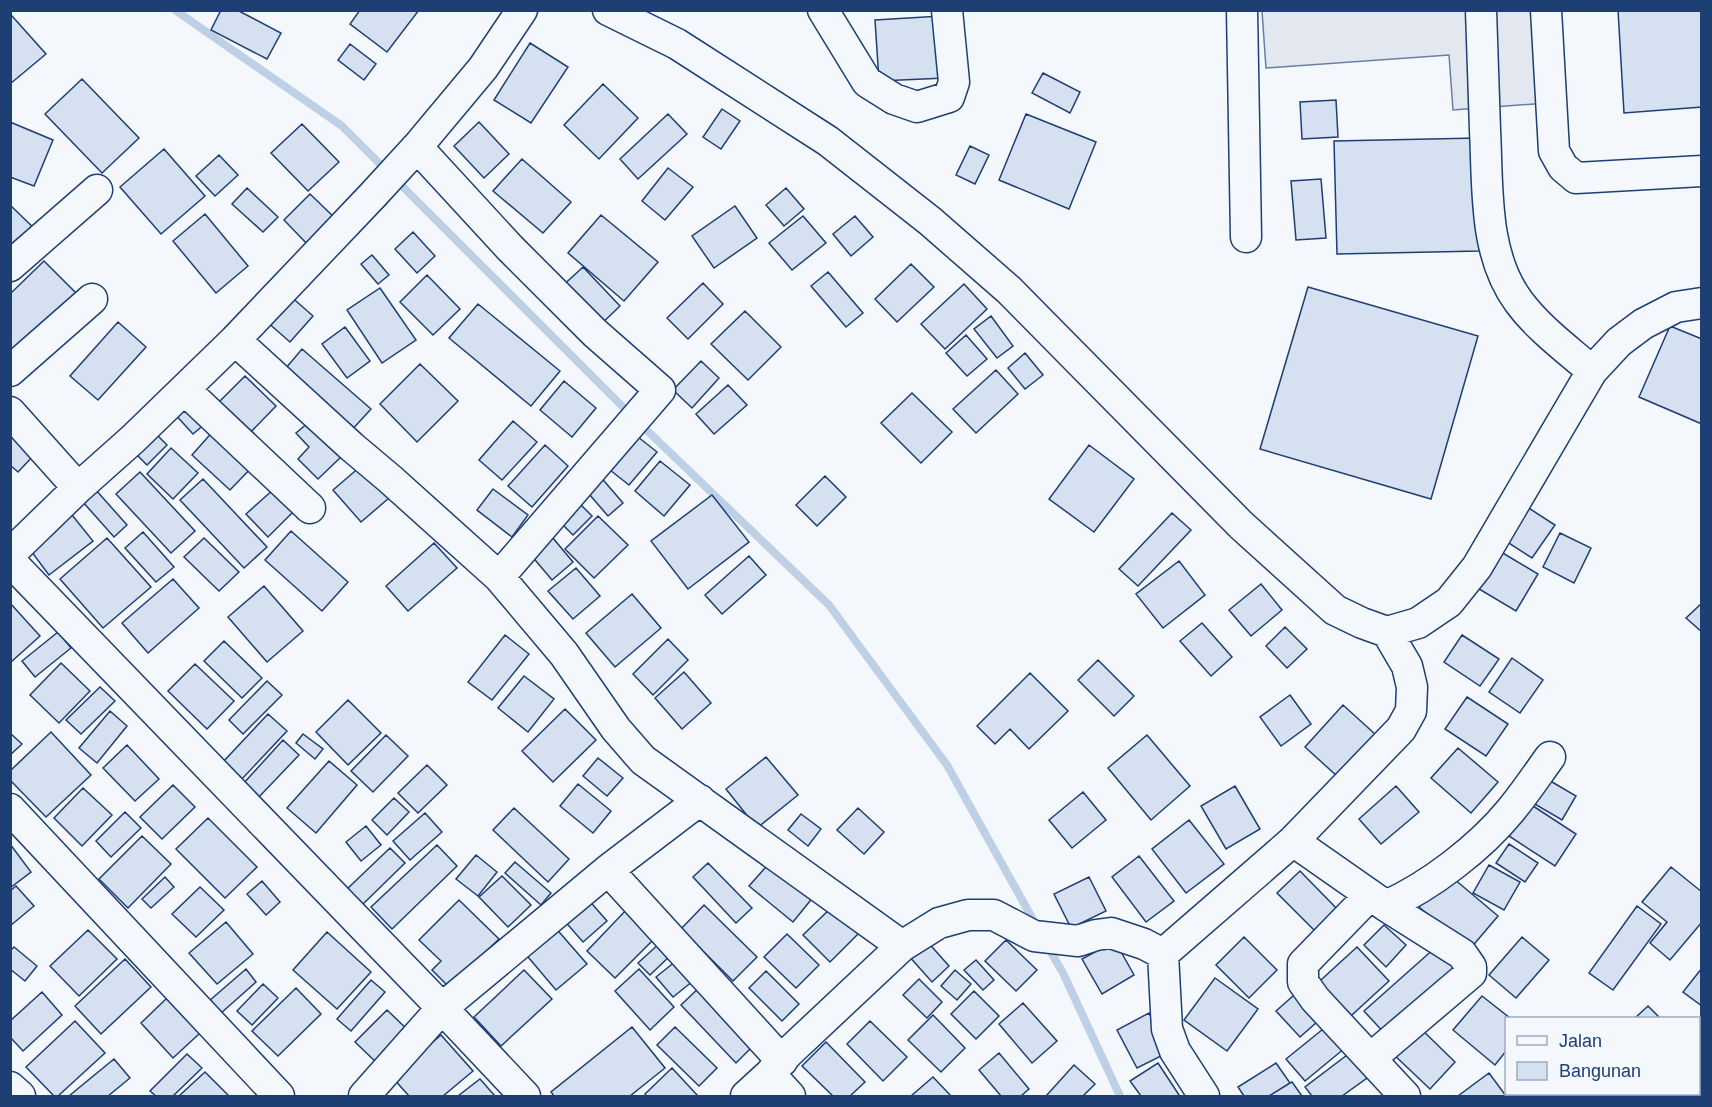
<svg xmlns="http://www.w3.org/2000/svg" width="1712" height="1107" font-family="Arial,sans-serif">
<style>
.parking{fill:#e3e8f0;stroke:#687fa3;stroke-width:1.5}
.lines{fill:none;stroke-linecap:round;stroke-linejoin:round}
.stream{stroke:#bed0e5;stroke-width:8}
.building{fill:#d5e0f0;stroke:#1d3f73;stroke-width:1.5}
.minor-casing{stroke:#1d3f73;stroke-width:33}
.minor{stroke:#f4f7fb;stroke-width:30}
</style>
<rect width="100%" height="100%" fill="#f4f7fb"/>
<path class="parking" d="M1262,11H1542L1548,103L1453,110L1449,55L1266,68Z"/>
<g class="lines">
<path class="stream" d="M175,10L342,126L635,419L829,605L947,765L1036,925
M1046,944L1063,973L1120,1096"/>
</g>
<path class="building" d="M221,10H237L281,33L267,59L211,30Z
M360,10H419L387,52L350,24Z
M1618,10H1702V107L1624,113Z
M12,16L46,54L10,84V17Z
M941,16L945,78L879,81L875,20Z
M530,43L568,67L531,123L494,100Z
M350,44L376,64L364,80L338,60Z
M1043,73L1080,92L1070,113L1032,93Z
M82,79L139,138L102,173L45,114Z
M603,84L638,118L599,159L564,125Z
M1336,100L1338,137L1302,139L1300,102Z
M722,109L740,121L721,149L703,137Z
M668,114L687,134L638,179L620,159Z
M1026,114L1096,142L1069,209L999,180Z
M10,122L53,140L34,186L10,177Z
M479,122L509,154L484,178L454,146Z
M302,124L339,162L308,191L271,153Z
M1478,138L1480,251L1337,254L1334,141Z
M970,146L989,155L975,184L956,175Z
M164,149L205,196L161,234L120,187Z
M219,155L238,175L215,196L196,176Z
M522,159L571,202L543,233L493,191Z
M668,168L693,187L665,220L642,201Z
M1321,179L1326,238L1296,240L1291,181Z
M247,188L278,217L263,232L232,204Z
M786,188L804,209L784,226L766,205Z
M310,194L337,220L310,247L284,220Z
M10,205L38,232L10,261Z
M735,206L757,238L714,268L692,236Z
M205,214L248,266L216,293L173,241Z
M601,215L658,262L624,301L568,253Z
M803,216L826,243L792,270L769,243Z
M855,216L873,237L851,256L833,234Z
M413,232L435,256L417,273L395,249Z
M372,255L389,275L378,284L361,264Z
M44,261L77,294L10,359V294Z
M911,264L934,287L897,322L875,299Z
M583,267L620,306L596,329L558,290Z
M828,272L863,313L846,327L811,286Z
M427,275L460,309L433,335L400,302Z
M703,283L723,304L688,339L667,318Z
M964,284L987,309L945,349L921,324Z
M1308,287L1478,336L1431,499L1260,449Z
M380,288L416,340L382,363L347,310Z
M288,294L313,316L290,342L266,321Z
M478,304L560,371L531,406L449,338Z
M745,311L781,347L748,380L711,344Z
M991,316L1013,346L997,358L974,329Z
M118,322L146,347L98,400L70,376Z
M1670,326L1702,339V424L1639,397Z
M345,327L370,361L347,378L322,344Z
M966,335L987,359L967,376L946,353Z
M302,349L371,409L349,433L281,374Z
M1025,353L1043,375L1025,389L1008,368Z
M701,361L719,378L692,408L673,390Z
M420,364L458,401L417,442L380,404Z
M996,370L1018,394L976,433L953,409Z
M245,376L276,406L247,436L216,405Z
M564,381L596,408L572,437L540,410Z
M728,385L747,405L714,434L696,414Z
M912,393L952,432L921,463L881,423Z
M185,399L207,422L193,434L172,411Z
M513,421L537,442L502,480L479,460Z
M309,422L342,456L318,479L298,459L309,447L296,433Z
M10,428L36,453L18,472L10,465Z
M151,429L167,445L147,465L131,449Z
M215,429L254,465L230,490L192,455Z
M633,433L657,452L629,485L605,466Z
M545,445L568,466L532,507L508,486Z
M1089,445L1134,479L1094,532L1049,499Z
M171,448L198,473L173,499L147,474Z
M660,461L690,485L664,516L635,491Z
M361,466L389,498L361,522L333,490Z
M140,472L195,531L171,553L116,494Z
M598,474L623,503L608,516L583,487Z
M825,476L846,497L817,526L796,505Z
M203,479L267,547L244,568L180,500Z
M95,489L127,525L114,537L82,501Z
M274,489L293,512L268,537L246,514Z
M493,489L528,515L512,537L477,510Z
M712,495L749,542L688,589L651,541Z
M573,497L592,516L573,535L554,516Z
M1524,505L1555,525L1532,558L1501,538Z
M68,510L93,541L49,575L25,543Z
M1172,513L1191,530L1138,586L1119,569Z
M598,516L628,545L594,578L565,549Z
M291,531L348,582L322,611L265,560Z
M547,531L573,562L552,580L525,548Z
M143,532L174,567L156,582L125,548Z
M1560,533L1591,548L1574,583L1543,567Z
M107,538L151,587L103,628L60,579Z
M204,538L239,572L219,591L184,557Z
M434,543L457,568L408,611L386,586Z
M1496,549L1538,574L1516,611L1474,586Z
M749,556L766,575L722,614L705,595Z
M1179,561L1205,595L1163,628L1136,594Z
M576,568L600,596L573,619L548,591Z
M173,579L199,608L148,653L122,623Z
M1261,584L1282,610L1251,636L1229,610Z
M264,586L303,631L267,662L228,617Z
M632,594L661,628L615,667L586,633Z
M10,603L40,636L11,662H10Z
M1702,603V632L1686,618Z
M1202,623L1232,657L1211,676L1180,641Z
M1285,627L1307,649L1287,668L1266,646Z
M58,632L71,648L35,677L22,661Z
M505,635L529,654L492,700L468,682Z
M1462,635L1499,659L1480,686L1444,662Z
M668,639L688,660L653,695L633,674Z
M224,641L262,678L242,698L204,661Z
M1512,658L1543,680L1520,713L1489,692Z
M1098,660L1134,696L1114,716L1078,680Z
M61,663L90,691L59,723L30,695Z
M195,664L234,701L207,729L168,691Z
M684,672L711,703L682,729L655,698Z
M1030,673L1068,711L1029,749L1010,729L995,744L977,726Z
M524,676L554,699L528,732L498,708Z
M267,681L282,695L243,734L229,720Z
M100,687L115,701L81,734L66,720Z
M1290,695L1311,724L1281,746L1260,717Z
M1467,697L1508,724L1486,756L1445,729Z
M348,700L381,733L348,765L316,732Z
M1343,705L1376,735L1338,777L1305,747Z
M565,709L596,740L553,782L522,751Z
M110,711L127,726L97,763L79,748Z
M268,714L287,731L241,780L222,763Z
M51,732L91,775L46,817L10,780V771Z
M10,733L22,744L10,755Z
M303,734L323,749L315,759L296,743Z
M386,735L408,756L373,792L351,771Z
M1147,735L1190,786L1151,820L1108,768Z
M283,740L299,755L258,798L243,784Z
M127,745L159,779L135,801L103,768Z
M1458,748L1498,782L1471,813L1431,778Z
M766,757L798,795L757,828L726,789Z
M598,758L623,778L607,796L583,776Z
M329,761L357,785L316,833L287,808Z
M427,765L447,785L418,813L398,793Z
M1547,779L1576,796L1562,820L1533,803Z
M578,784L611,811L593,833L560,806Z
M173,785L195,807L162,839L140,817Z
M1235,786L1260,829L1226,849L1201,806Z
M1396,786L1419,812L1381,844L1359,819Z
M83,788L112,815L82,846L54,818Z
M1083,792L1106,820L1072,848L1049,820Z
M394,798L409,812L387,835L372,820Z
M1530,804L1576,834L1555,866L1509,836Z
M514,808L569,859L548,882L493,830Z
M858,808L884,832L864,854L837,830Z
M125,812L141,828L111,857L96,841Z
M425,813L442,832L410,860L393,841Z
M801,814L821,829L808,846L788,830Z
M208,818L257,867L225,898L176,849Z
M1189,820L1224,864L1186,893L1152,849Z
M366,826L381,845L361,861L346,842Z
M142,836L171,864L128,908L99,879Z
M10,844L31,872L10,888Z
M1509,844L1538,863L1525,882L1496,863Z
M437,845L457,866L392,929L371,907Z
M390,848L405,863L361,906L346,890Z
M476,855L497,872L478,896L456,879Z
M1139,856L1174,901L1146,922L1112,877Z
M772,860L814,896L793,922L749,886Z
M515,862L551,893L541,905L505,873Z
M708,863L752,908L736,923L693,877Z
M1489,865L1520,882L1504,910L1473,893Z
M1671,867L1702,892V922L1670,960L1650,943L1667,922L1642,902Z
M1300,871L1342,914L1320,936L1277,893Z
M1447,873L1498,916L1470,949L1419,907Z
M502,876L531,905L508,927L479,897Z
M165,877L174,887L151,908L142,899Z
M1089,877L1106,911L1071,928L1054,894Z
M262,881L280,902L266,915L247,894Z
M16,886L34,906L10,926V891Z
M200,887L224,910L196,937L172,914Z
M586,897L607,921L583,942L562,918Z
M459,900L499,939L474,963L457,995L432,970L441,961L419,940Z
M704,905L757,957L733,981L681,929Z
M834,905L861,931L830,962L803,935Z
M1637,906L1661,924L1613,990L1589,973Z
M629,907L658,935L615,978L587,951Z
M226,922L253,954L217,984L189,953Z
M553,925L587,964L556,990L523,951Z
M1384,925L1406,945L1386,967L1364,945Z
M88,930L117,959L79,996L50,966Z
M327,932L371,972L337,1009L293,970Z
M787,934L819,965L796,988L764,957Z
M1244,937L1277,970L1249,998L1216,965Z
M1522,937L1549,960L1516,998L1489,975Z
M925,939L949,966L932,982L908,955Z
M1006,940L1037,970L1016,991L985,961Z
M1115,941L1134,975L1102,994L1082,959Z
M661,942L672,954L650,975L638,963Z
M14,947L37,966L25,981L10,969V951Z
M1357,947L1389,981L1341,1025L1310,990Z
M1436,947L1459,973L1387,1036L1364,1011Z
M681,957L698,977L673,997L656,977Z
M125,959L151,987L101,1034L75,1006Z
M976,960L994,980L983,990L964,970Z
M1702,968V1006L1683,992Z
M246,969L256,982L220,1014L209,1001Z
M639,969L674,1007L650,1030L615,991Z
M524,970L552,999L501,1046L474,1017Z
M955,970L971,984L957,1000L941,986Z
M766,971L799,1004L782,1021L749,988Z
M1215,978L1258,1009L1227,1051L1184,1020Z
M919,979L942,1002L927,1018L903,995Z
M371,980L385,992L351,1031L337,1019Z
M704,983L758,1041L736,1063L681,1005Z
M263,984L278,998L252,1025L237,1011Z
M296,988L321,1014L278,1056L252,1031Z
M1302,988L1325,1015L1300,1037L1276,1011Z
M974,991L999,1016L976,1039L951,1014Z
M42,992L62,1015L23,1051L10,1037V1021Z
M1482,996L1510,1018H1506V1051L1495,1065L1453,1030Z
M167,998L200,1033L173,1058L141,1023Z
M1023,1003L1057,1041L1032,1063L999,1024Z
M1648,1006L1660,1018H1635Z
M387,1010L411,1033L379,1065L355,1042Z
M1149,1013L1169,1052L1137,1068L1117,1030Z
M933,1015L965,1048L941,1072L908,1040Z
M75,1021L105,1053L58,1096H54L26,1067Z
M870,1021L907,1057L883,1081L847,1044Z
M1333,1021L1351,1043L1305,1081L1286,1059Z
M1417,1025L1455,1062L1430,1089L1391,1052Z
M632,1027L665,1068L630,1096H554L551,1092Z
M675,1027L717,1068L699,1086L657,1045Z
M441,1035L473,1071L443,1096H409L392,1077Z
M826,1042L865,1082L850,1096H833L802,1066Z
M1355,1049L1374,1073L1342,1096H1312L1305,1087Z
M999,1053L1029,1089L1021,1096H1001L979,1070Z
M187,1054L202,1068L173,1096H156L150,1091Z
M114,1059L130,1078L108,1096H69Z
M1158,1063L1179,1095L1178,1096H1141L1130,1081Z
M1276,1063L1290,1083L1269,1096H1244L1238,1087Z
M1074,1065L1095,1084L1083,1096H1046Z
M672,1068L698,1096H647L645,1094Z
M205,1072L229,1096H179Z
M1489,1073L1506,1096H1458Z
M933,1077L951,1096H911Z
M480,1079L495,1096H458Z
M1292,1082L1302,1096H1269L1290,1083Z"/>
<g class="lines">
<defs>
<path id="minor" d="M608,10L677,44L828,141L930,221L1009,290L1241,525L1335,610L1362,623L1387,632L1418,623L1449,602L1477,567L1592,371L1619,342L1643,324L1676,307L1702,303
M823,10L867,82L894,99L917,107L949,97L954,82L947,10
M1242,10L1246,237
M1481,10C1482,50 1484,90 1485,130C1488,186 1483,254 1519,302C1539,329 1568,350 1592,371
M1546,10L1554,151L1563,167L1576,178L1702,171
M417,147L510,248L595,333L660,390L499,577
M10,266L97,190
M235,340L352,447L390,479L499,577L564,654L616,729L643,760L902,946
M10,371L92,299
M185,390L310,508
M10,412L78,488
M10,554L78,488L133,439L235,340L373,195L417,147L483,68L522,10
M10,561L442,1008L525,1096
M10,809L279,1096
M1293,841L1386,906L1462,954L1471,967V973L1371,1058
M608,870L782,1061
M1370,895L1303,964V982L1315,999L1405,1096
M1386,906C1430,886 1480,848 1511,810C1525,793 1537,775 1550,757
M1163,954L1167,1029L1175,1051L1204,1096
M1698,1052L1702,1048
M770,1074L790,1096
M10,1087L20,1096
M364,1096L442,1008L608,870L700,800
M746,1096L770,1074L788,1053L902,946L939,923L968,915H994L1034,936L1078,941L1096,935L1111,933L1144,944L1163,954L1293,841L1401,729L1411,711L1412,687L1407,666L1387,632
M1671,1096V1094"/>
</defs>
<use href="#minor" class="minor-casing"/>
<use href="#minor" class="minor"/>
</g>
<rect width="1712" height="1107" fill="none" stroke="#1d3f73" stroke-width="24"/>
<rect x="1505" y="1017" width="195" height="78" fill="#f4f7fb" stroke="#9eadc5" stroke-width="1.5"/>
<rect x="1517" y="1036" width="30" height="9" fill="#f4f7fb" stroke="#9eadc5" stroke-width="1.5"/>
<text x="1559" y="1047" font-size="18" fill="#1d3f73">Jalan</text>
<rect x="1517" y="1062" width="30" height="18" fill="#d5e0f0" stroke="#9eadc5" stroke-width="1.5"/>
<text x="1559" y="1077" font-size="18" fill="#1d3f73">Bangunan</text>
</svg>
